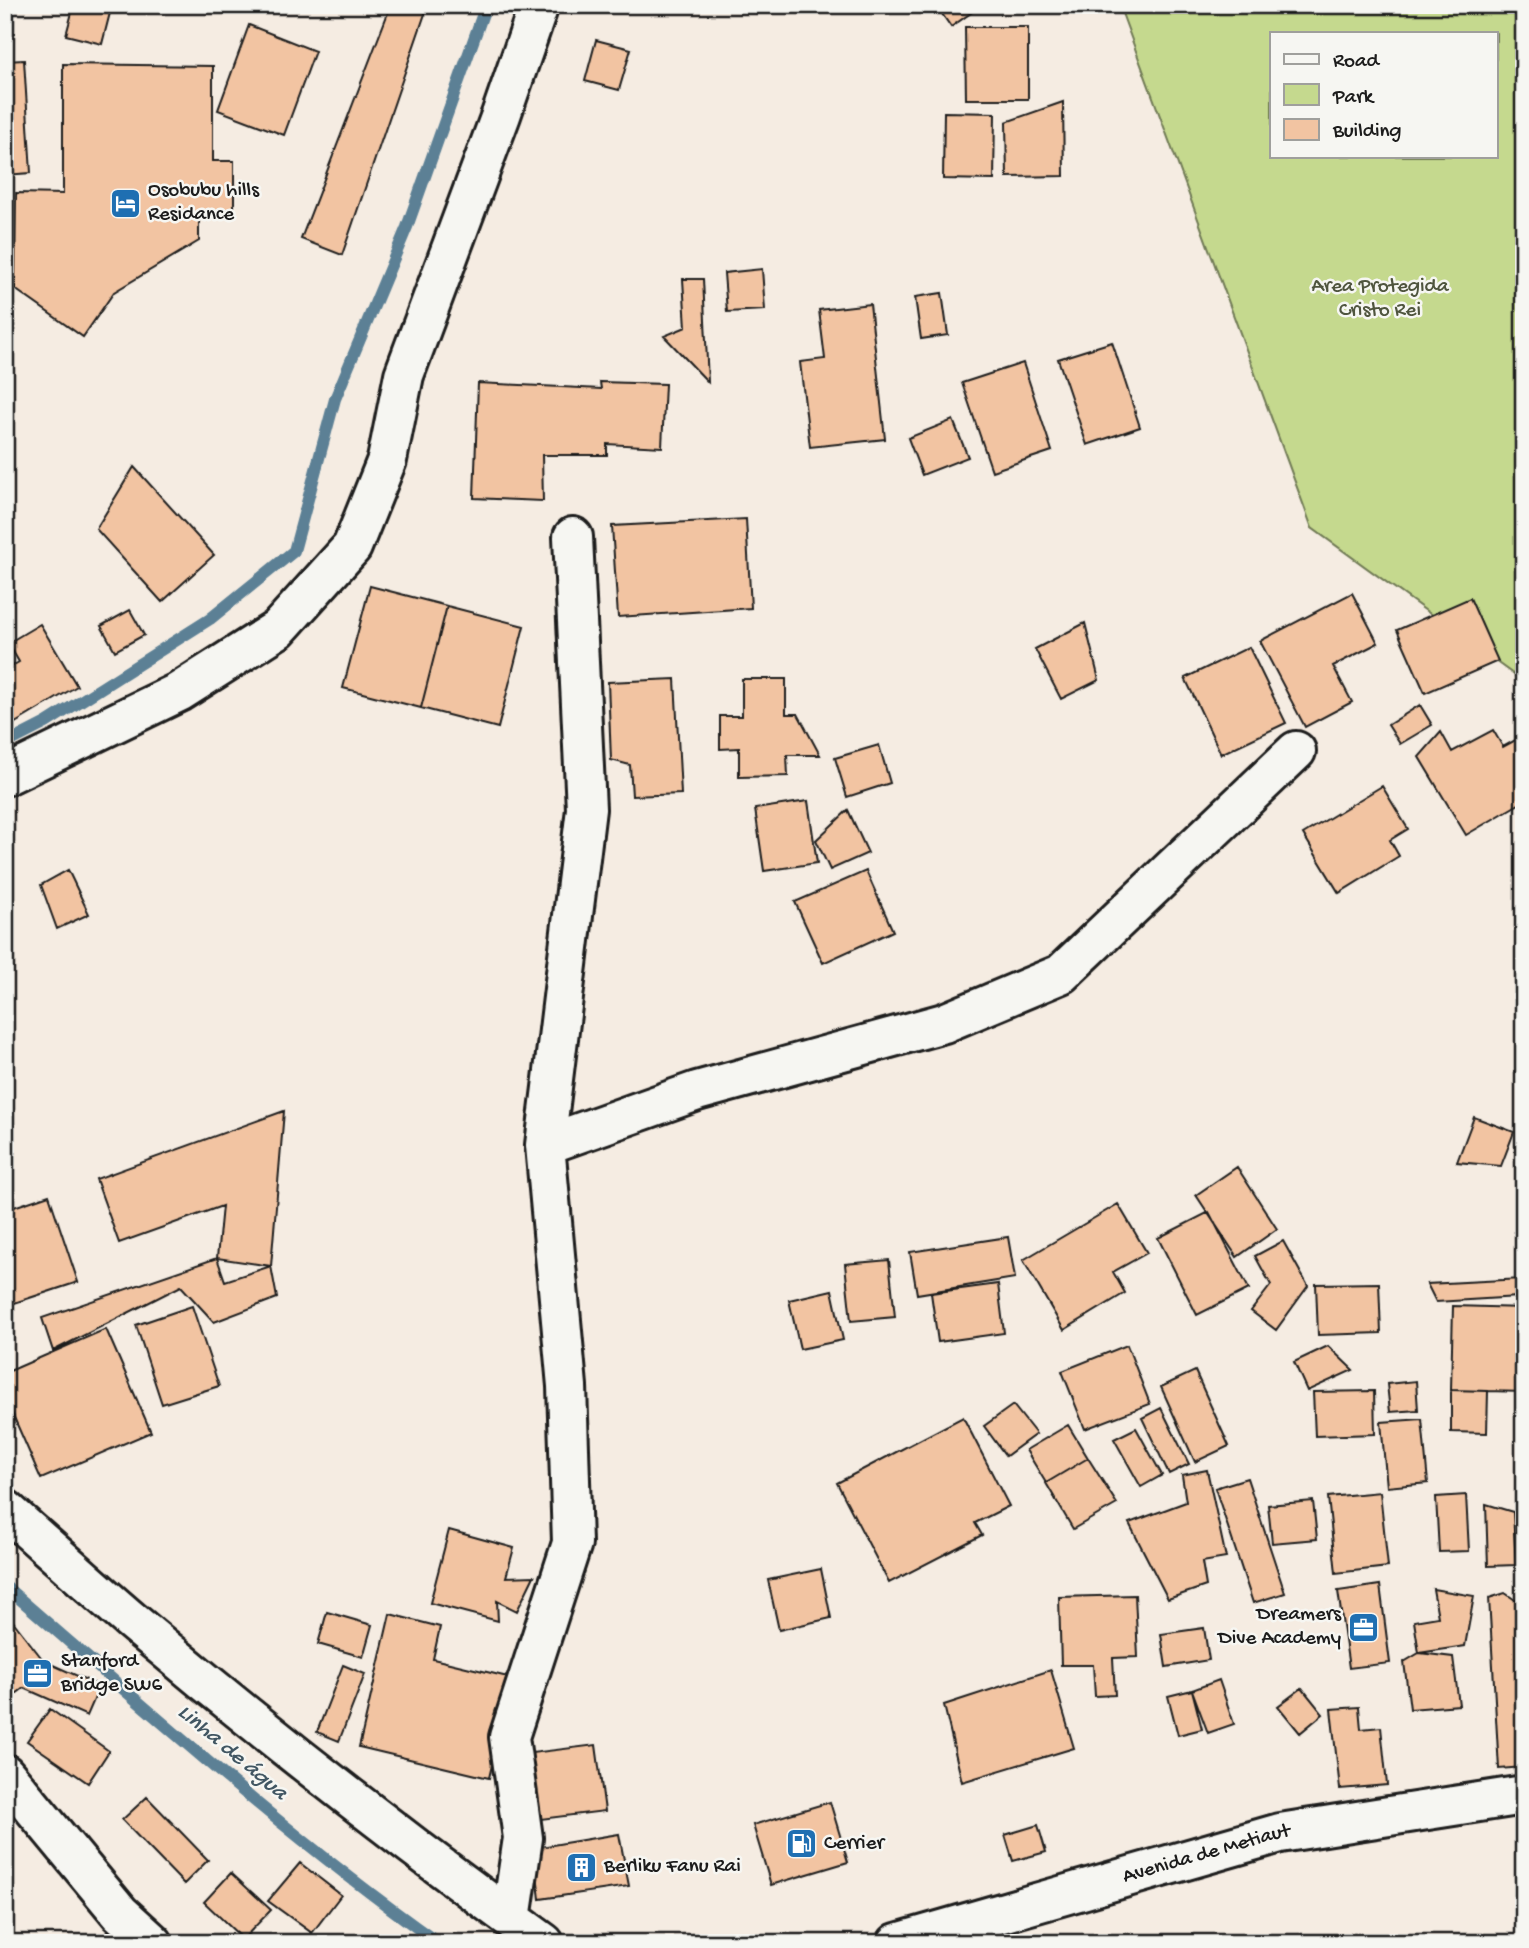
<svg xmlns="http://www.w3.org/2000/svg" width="1529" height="1948" font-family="'Gochi Hand',sans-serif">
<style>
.green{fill:#c5d98e;stroke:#707a55;stroke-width:2;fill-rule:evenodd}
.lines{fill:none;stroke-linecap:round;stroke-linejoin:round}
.stream{stroke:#5c8095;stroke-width:12}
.building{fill:#f2c4a2;stroke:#1c1c1c;stroke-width:2}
.minor-casing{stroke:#1c1c1c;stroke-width:44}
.major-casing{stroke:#1c1c1c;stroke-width:44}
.minor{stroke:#f6f6f2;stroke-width:38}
.major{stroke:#f6f6f2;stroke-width:38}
.labels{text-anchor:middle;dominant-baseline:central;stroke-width:5;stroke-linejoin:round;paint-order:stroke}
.poi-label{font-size:21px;fill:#1c1c1c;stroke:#f6f6f2;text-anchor:start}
.park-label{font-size:21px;fill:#4f553e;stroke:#f6f6f2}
.street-label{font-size:21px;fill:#1c1c1c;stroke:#f6f6f2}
.water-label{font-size:23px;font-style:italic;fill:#415662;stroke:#f6f6f2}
</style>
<rect width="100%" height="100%" fill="#f5ece2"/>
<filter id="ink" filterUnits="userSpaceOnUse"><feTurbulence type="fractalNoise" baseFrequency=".0143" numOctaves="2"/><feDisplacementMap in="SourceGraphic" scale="14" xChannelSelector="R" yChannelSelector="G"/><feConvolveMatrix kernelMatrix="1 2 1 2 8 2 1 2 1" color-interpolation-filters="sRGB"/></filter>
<g filter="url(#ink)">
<path class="green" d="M1119,5H1524V682L1312,528ZM1272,33H1496V156H1272Z"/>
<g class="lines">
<path class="stream" d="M5,744L46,723L210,619L294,551L335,399L407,227L486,5
M5,1586C146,1708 286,1835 438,1943"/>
</g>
<path class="building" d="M74,5H112L102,44L66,35Z
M391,5H428L342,255L301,239Z
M936,5H982L951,27Z
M249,25L315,51L284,135L218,110Z
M965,27H1028V99H966Z
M596,40L631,49L619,90L585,81Z
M24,60L31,173L5,175V61Z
M63,64L213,66V161H234V212H199V241L114,292L83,337L15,289L16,193L63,194Z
M1063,102L1064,176L1007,177L1006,122Z
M944,112L995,113L994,180L943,179Z
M762,269L765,310L727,312L724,273Z
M683,279H703L708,382L664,336L686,327Z
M942,293L948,335L921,339L915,297Z
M870,304L885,439L810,447L800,362L825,359L819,310Z
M1112,342L1140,427L1087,445L1058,359Z
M1023,363L1052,451L992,471L962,383Z
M600,382L665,384L662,447L607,444V455H542L543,501L474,498L478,383L601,389Z
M953,420L968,457L922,475L908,438Z
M134,467L214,555L162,602L96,529Z
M746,519L751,608L618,617L612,526Z
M370,586L447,606L421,708L343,688Z
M1352,593L1378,643L1333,666L1352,702L1305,727L1260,641Z
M1470,598L1498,661L1425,693L1397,630Z
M447,606L524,626L498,728L421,708Z
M130,610L144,635L115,651L101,626Z
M1085,623L1099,680L1061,699L1035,649Z
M40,624L77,686L5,729V670L19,662L8,643Z
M1249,647L1286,723L1221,754L1185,678Z
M675,679L681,794L632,796L630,765L611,760L608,682Z
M742,679H786V714H798L820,755H787L788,776L739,777V748L720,749V716H742Z
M1420,705L1432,725L1400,744L1388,725Z
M1493,730L1503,747L1523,736L1524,738V765L1522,766L1524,775V801L1466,835L1419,757L1441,732L1452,752Z
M879,745L890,783L847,797L835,758Z
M1382,786L1408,829L1390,840L1399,856L1339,893L1303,834Z
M808,801L817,863L764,871L755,809Z
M848,810L868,853L830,870L816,840Z
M68,870L89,914L57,929L41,885Z
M866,871L893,931L823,963L795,902Z
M284,1111L271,1266L217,1258L222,1206L119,1243L96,1179Z
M1474,1117L1514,1132L1501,1166L1457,1162Z
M1237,1167L1277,1229L1237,1257L1196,1195Z
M49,1195L78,1282L5,1306V1210Z
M1118,1204L1147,1253L1113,1272L1125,1293L1064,1330L1023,1260Z
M1209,1212L1249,1289L1197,1315L1158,1238Z
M1008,1237L1015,1278L917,1294L910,1252Z
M1283,1241L1308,1286L1276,1330L1251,1311L1271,1285L1255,1256Z
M217,1258L225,1281L271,1266L277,1298L214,1322L181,1286L53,1351L42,1318Z
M889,1260L895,1317L851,1321L845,1264Z
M1522,1279L1518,1297L1436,1302L1427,1284Z
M1379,1283L1381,1333L1318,1335L1316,1284Z
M998,1284L1004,1333L938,1342L931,1293Z
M832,1290L843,1340L800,1349L789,1300Z
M192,1306L219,1386L162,1404L136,1325Z
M1453,1306L1524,1308V1392L1451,1390Z
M106,1329L151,1432L41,1479L5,1397V1373Z
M1127,1345L1150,1404L1085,1429L1062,1371Z
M1328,1346L1353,1370L1307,1391L1294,1362Z
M1195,1371L1229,1446L1195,1462L1161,1387Z
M1416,1381L1418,1410L1390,1412L1387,1384Z
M1451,1390L1488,1391L1487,1433L1451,1432Z
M1374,1391L1375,1434L1315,1436L1313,1392Z
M1013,1405L1036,1434L1006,1456L984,1426Z
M1161,1408L1189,1464L1169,1474L1142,1418Z
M963,1417L1009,1506L975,1523L982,1535L889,1583L837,1483Z
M1422,1419L1428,1483L1387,1487L1381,1422Z
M1068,1425L1088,1458L1046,1483L1026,1450Z
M1136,1428L1162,1475L1141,1487L1114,1439Z
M1088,1458L1117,1504L1073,1529L1046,1483Z
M1207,1470L1226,1558L1202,1562L1206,1586L1168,1599L1129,1523L1186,1502L1182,1475Z
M1247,1478L1285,1593L1253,1603L1215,1488Z
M1380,1492L1388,1567L1336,1573L1328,1497Z
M1466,1495L1469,1551L1439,1552L1436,1497Z
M1313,1501L1317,1539L1272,1543L1268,1505Z
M1486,1504L1513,1512L1516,1565L1488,1566Z
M449,1530L514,1548L506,1577L534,1576L517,1611L497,1601L498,1621L430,1603Z
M821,1569L831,1618L779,1630L768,1580Z
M1380,1585L1390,1663L1349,1668L1338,1591Z
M1433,1589L1474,1596L1465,1646L1419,1653L1414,1621L1438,1617Z
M1505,1593L1524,1606V1767L1499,1769L1489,1598Z
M1135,1595L1138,1657L1113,1658L1115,1695L1095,1696L1093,1665H1061L1059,1597Z
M5,1611L44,1661L100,1686L87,1716L24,1688L5,1702Z
M327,1612L372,1625L363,1657L318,1644Z
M390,1614L440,1627L433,1659L512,1678L489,1778L359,1747Z
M1204,1628L1209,1660L1166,1667L1161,1634Z
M1419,1653L1453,1657L1459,1705L1410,1709L1404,1662Z
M343,1665L365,1674L339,1741L317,1732Z
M1051,1670L1074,1748L962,1782L944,1705Z
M1219,1680L1234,1724L1208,1733L1192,1690Z
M1302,1688L1323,1714L1300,1733L1278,1706Z
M1192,1690L1202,1729L1178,1735L1168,1696Z
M1359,1707L1361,1729L1381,1727L1387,1785L1340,1789L1331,1709Z
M50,1709L109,1751L88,1783L27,1741Z
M596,1745L605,1811L541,1819L531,1753Z
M147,1797L208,1860L184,1884L122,1820Z
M830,1802L848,1862L771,1885L753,1825Z
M1038,1825L1046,1852L1013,1861L1005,1835Z
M619,1834L629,1886L540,1899L534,1848Z
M300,1863L341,1895L312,1933L268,1901Z
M231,1873L271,1910L243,1939L204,1902Z"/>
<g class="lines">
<defs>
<path id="minor" d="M5,776L179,692L278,629L352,547L387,460L404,375L501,115L539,5
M545,1145L697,1091L944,1023L1061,974L1296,751
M5,1509C48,1547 90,1585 133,1622C266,1734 403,1841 544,1943
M511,1919L523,1838L509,1737L572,1543L567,1386L545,1145L586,809L573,537"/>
<g id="major">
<path d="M5,1774L120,1913L153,1943"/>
<path id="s1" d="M897,1943L1280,1833L1524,1795"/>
</g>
</defs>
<use href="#minor" class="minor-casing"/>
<use href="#major" class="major-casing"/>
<use href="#minor" class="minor"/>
<use href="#major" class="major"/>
</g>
</g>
<defs>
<symbol id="hotel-square" viewBox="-11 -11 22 22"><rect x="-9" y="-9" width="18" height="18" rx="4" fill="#1f6fb2" stroke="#f6f6f2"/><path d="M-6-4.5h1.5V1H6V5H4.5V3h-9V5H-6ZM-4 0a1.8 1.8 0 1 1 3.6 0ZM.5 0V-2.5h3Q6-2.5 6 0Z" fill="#fff"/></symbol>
<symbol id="office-square" viewBox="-11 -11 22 22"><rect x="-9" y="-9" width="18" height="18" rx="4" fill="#1f6fb2" stroke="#f6f6f2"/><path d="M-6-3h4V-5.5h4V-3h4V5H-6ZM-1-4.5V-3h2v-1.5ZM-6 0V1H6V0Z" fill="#fff"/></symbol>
<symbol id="fuel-square" viewBox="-11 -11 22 22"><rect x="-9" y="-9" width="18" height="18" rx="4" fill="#1f6fb2" stroke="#f6f6f2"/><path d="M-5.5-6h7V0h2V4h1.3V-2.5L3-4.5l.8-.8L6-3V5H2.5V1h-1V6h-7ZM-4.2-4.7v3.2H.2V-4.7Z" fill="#fff"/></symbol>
<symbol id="building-square" viewBox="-11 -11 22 22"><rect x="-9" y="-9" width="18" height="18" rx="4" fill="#1f6fb2" stroke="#f6f6f2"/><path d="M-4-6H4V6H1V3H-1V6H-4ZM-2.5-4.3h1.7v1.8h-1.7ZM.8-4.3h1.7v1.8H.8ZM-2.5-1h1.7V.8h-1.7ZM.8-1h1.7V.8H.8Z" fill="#fff"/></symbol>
</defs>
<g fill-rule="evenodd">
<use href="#hotel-square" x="108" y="186" width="35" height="35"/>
<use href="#office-square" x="1346" y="1610" width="35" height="35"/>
<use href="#office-square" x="20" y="1656" width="35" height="35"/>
<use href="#fuel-square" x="784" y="1826" width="35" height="35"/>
<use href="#building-square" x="564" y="1850" width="35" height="35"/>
</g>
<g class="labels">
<g class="poi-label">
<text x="148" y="191">Osobubu hills<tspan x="148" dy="24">Residance</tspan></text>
<text x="1341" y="1615" text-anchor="end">Dreamers<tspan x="1341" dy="24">Dive Academy</tspan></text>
<text x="61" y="1662">Stanford<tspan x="61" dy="24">Bridge SW6</tspan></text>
<text x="824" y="1844">Cerrier</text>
<text x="604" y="1867">Berliku Fanu Rai</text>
</g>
<g class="park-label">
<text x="1380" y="287">Area Protegida<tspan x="1380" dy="24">Cristo Rei</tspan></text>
</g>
<g class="street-label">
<text stroke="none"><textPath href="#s1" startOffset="322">Avenida de Metiaut</textPath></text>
</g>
<g class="water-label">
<text transform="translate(232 1753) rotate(40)">Linha de água</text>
</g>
</g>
<rect width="1529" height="1948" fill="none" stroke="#f6f6f2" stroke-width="28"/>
<rect x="14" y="14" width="1501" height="1920" fill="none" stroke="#1c1c1c" stroke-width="2.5" filter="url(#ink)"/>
<rect x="1270" y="32" width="228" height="126" fill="#f6f6f2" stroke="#9f9f9c" stroke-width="2"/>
<rect x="1284" y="54" width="35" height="10" fill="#f6f6f2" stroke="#9f9f9c" stroke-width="2"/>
<text x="1333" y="66" font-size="21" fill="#1c1c1c">Road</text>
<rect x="1284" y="84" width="35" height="21" fill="#c5d98e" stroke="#9f9f9c" stroke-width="2"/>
<text x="1333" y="102" font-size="21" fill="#1c1c1c">Park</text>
<rect x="1284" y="119" width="35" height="21" fill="#f2c4a2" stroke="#9f9f9c" stroke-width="2"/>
<text x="1333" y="136" font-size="21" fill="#1c1c1c">Building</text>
</svg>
